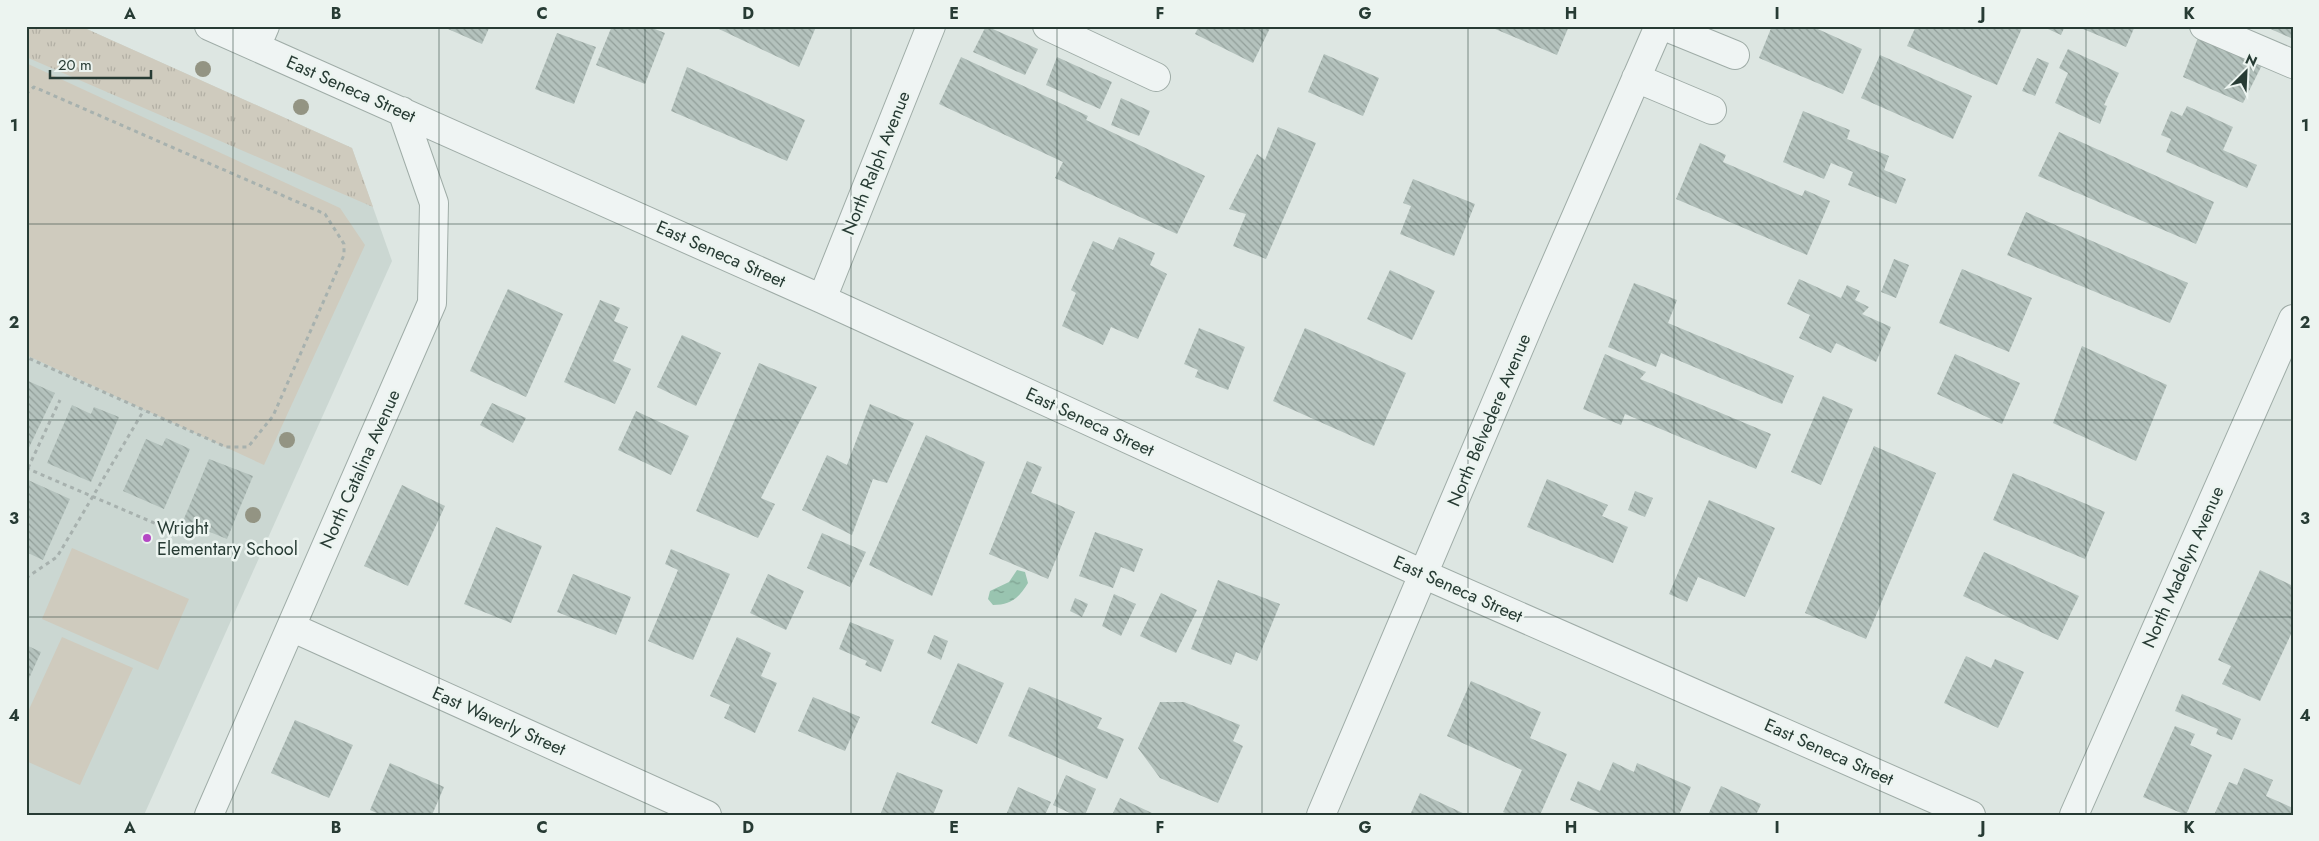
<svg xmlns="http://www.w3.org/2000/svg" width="2319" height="841" font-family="Jost,sans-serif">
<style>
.built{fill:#cbd7d2}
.grass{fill:#cfcbbe}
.park{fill:url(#park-tufts)}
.water{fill:url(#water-ripples)}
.building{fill:url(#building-back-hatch)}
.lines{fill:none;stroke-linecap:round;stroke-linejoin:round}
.minor-casing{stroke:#9faca7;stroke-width:30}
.path{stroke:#a7b1ae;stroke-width:3;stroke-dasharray:4 4;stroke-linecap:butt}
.minor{stroke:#eff4f3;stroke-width:28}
.tree{fill:#939483}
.grid{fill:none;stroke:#273b34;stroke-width:1;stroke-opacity:0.55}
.poi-dot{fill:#b548c5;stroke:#ecf4f0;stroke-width:2}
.labels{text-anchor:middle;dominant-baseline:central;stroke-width:5;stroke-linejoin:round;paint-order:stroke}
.street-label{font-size:18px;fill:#273b34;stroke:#ecf4f0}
.poi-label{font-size:18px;fill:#273b34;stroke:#ecf4f0;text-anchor:start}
.neatline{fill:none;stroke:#273b34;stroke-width:2}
.grid-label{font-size:16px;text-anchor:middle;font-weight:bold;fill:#273b34}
</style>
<defs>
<pattern id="park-tufts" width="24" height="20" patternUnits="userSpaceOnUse" patternTransform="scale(1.25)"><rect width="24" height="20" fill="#cfcbbe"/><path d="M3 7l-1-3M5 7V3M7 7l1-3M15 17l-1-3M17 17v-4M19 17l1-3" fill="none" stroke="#b2afa4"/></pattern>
<pattern id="water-ripples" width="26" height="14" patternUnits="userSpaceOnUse" patternTransform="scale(1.25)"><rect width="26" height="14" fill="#99c4b0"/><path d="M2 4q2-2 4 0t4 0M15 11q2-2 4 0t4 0" fill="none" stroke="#7da090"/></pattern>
<pattern id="building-back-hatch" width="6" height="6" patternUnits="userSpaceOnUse" patternTransform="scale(1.25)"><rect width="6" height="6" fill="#b4c2bd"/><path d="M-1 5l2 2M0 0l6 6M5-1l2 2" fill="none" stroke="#929f9a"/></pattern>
</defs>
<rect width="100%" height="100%" fill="#dde6e2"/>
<path class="built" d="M26,26H80L352,148L392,261L144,815H26Z"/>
<path class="grass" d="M26,63L340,208L365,245L264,465L26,355Z
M72,548L189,599L158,670L42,619Z
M62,637L133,668L80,785L26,761V716Z"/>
<path class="park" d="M26,26H80L352,148L373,207L26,57Z"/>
<path class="water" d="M1017,570L1025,572L1028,583C1019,598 1011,605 993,605L988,599L990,591L1009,582Z"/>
<path class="building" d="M449,26H490L482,44L448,29Z
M612,26H647L665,33L645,84L596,65Z
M721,26H814L816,27L799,67L719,29Z
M986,26L1038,49L1025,75L973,52Z
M1199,26H1271L1253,63L1195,34Z
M1488,26H1569L1557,55Z
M1772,26H1811L1862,49L1843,94L1759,58Z
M1916,26H1944L1951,29L1952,26L2022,28L1997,85L1907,46Z
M2049,26H2065L2061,35L2048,29Z
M2076,26H2135L2126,47Z
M2264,26H2293V39Z
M557,33L596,47L574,104L535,89Z
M2199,35L2263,63L2243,103L2183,77Z
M2068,49L2119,73L2104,105L2107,106L2100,124L2055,103L2068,73L2059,68Z
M1324,54L1379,78L1363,116L1308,92Z
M1880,55L1972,96L1953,139L1861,98Z
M961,57L1088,116L1086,120L1205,176L1177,234L1055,178L1063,162L939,104Z
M1057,57L1112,82L1100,109L1046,85Z
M2037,58L2049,63L2035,96L2022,91Z
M687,67L805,120L787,161L671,111Z
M1121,98L1150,111L1139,136L1111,125Z
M2187,106L2233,127L2223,150L2257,165L2247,188L2166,152L2171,139L2161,135L2171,111L2182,116Z
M1803,111L1850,130L1847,139L1889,156L1884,170L1906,179L1896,204L1848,185L1853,172L1831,163L1824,179L1783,162Z
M1278,127L1316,143L1266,259L1233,246L1246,214L1229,209L1257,154L1265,160Z
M2059,132L2214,202L2196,244L2038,176Z
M1700,143L1726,155L1723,162L1802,196L1805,190L1830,201L1807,255L1676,199Z
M1413,179L1475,204L1454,256L1400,234L1411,206L1403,203Z
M2026,212L2188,283L2170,323L2007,255Z
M1119,237L1155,253L1150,265L1167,274L1138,339L1111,327L1103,345L1062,326L1076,293L1071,290L1093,241L1113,250Z
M1894,259L1909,265L1896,298L1881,292Z
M1962,269L2032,298L2009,352L1939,323Z
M1390,270L1435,291L1412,340L1367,319Z
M1799,279L1841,298L1847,285L1860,291L1855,300L1869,307L1862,314L1891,327L1876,362L1836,343L1831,353L1799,338L1810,315L1787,304Z
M1634,283L1677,300L1668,323L1794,376L1782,404L1661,353L1656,367L1608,347Z
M508,289L563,314L526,397L470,371Z
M600,300L620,308L614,321L628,327L613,361L631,369L615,404L564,382Z
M1199,328L1245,347L1228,390L1195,377L1198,370L1184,364Z
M1305,328L1406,373L1374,446L1273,401Z
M682,335L721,353L696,406L657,387Z
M2082,346L2167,385L2136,461L2053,423Z
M1605,354L1646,372L1640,379L1771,434L1756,469L1625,414L1621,425L1583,409Z
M1955,354L2020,383L2002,424L1937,394Z
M759,363L817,387L761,498L775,504L758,538L696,511Z
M26,380L55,393L26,454Z
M1823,396L1853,409L1821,485L1791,472Z
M492,403L526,418L513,443L480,425Z
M870,404L914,423L887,483L873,479L852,535L802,510L827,455L847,465Z
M72,405L91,414L94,407L119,417L91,482L47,463Z
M636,411L689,436L671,475L618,450Z
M926,435L985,462L932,596L869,565Z
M166,438L190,449L164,509L123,491L146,439L162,446Z
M1874,446L1936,473L1866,639L1805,613Z
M209,459L253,476L227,539L183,521Z
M1027,461L1042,467L1031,493L1075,512L1048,579L989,554Z
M2013,473L2105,512L2085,559L1993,520Z
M1547,479L1608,505L1602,516L1628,527L1613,563L1527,527Z
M28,480L70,499L43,560L26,552V485Z
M402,485L445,506L408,586L364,566Z
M1635,491L1653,498L1645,517L1628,510Z
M1709,500L1775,528L1745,597L1698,577L1687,602L1669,594Z
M496,527L542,546L511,623L464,604Z
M1095,532L1143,549L1134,572L1121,567L1113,588L1079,576Z
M822,533L866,552L850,587L807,568Z
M671,549L730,574L693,660L648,641L678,570L665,564Z
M1984,552L2079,596L2058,640L1963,596Z
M2260,570L2293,586V630L2260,701L2222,684L2231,666L2218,660Z
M573,574L631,597L616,635L557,612Z
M768,574L804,591L786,630L750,613Z
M1218,580L1280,604L1257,661L1236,652L1231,665L1191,649Z
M1161,593L1197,610L1176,653L1140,636Z
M1114,594L1136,604L1121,636L1102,626Z
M1075,598L1088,604L1082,617L1070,611Z
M850,622L894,640L881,672L865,665L867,661L839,649Z
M934,635L948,641L941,660L927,653Z
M737,637L771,653L761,676L777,683L755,733L724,718L730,705L710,696Z
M26,645L41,652L26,685Z
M1966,656L1991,668L1995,659L2024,672L1998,728L1944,703Z
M958,663L1004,683L977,744L931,723Z
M1471,681L1541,712L1530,738L1567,754L1540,815H1510L1503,812L1522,770L1447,736Z
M1029,687L1102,718L1097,728L1124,739L1107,779L1008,736Z
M2182,694L2241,719L2232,740L2216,734L2218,729L2175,711Z
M813,697L860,717L845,751L798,731Z
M1160,702H1184L1240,725L1233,741L1243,746L1218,803L1160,778L1138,748Z
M295,720L353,745L329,798L271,773Z
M2175,726L2195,734L2190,745L2212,755L2186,815L2143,797Z
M1613,762L1634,772L1637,763L1691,787L1679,815H1605L1570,800L1578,781L1600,791Z
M390,763L444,787L432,815H381L370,810Z
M2244,768L2273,780L2266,796L2293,808L2292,815H2214L2229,782L2237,785Z
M897,772L943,790L933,815H880Z
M1066,775L1096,789L1085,815H1074L1053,805Z
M1721,786L1761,804L1756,815H1708Z
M1018,787L1051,802L1045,815H1006Z
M1420,793L1467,815H1410Z
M1120,798L1152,813L1151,815H1112Z"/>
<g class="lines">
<defs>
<path id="minor" d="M209,26L822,299L1423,574L1971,815
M1047,26L1156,77
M1664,26L1735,55
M2204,26L2293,64
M256,47L265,26
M1636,78L1712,110
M822,299L931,26
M291,627L707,815
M209,815L432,303L434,203L402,111
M1321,815L1534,313L1659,26
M2074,815L2293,319"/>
</defs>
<use href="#minor" class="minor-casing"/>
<path class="path" d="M26,94L34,87L325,214L344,244V255L273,416L248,447H226L26,357
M26,468L194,540
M28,468L60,400
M26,578L57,557L144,410"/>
<use href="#minor" class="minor"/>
</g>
<g class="tree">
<circle cx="203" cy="69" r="8"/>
<circle cx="301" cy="107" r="8"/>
<circle cx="287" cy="440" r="8"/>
<circle cx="253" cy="515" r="8"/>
</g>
<path class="grid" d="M233,26V815M439,26V815M645,26V815M851,26V815M1057,26V815M1262,26V815M1468,26V815M1674,26V815M1880,26V815M2086,26V815M26,224H2293M26,420H2293M26,617H2293"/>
<circle class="poi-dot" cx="147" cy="538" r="5"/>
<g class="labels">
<g class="street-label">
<text transform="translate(351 89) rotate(24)">East Seneca Street</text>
<text transform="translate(876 163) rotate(-68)">North Ralph Avenue</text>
<text transform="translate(721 254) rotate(24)">East Seneca Street</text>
<text transform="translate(1489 420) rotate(-67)">North Belvedere Avenue</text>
<text transform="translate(1090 422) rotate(25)">East Seneca Street</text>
<text transform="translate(360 469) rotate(-66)">North Catalina Avenue</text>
<text transform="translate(2183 567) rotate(-66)">North Madelyn Avenue</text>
<text transform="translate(1458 589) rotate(24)">East Seneca Street</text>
<text transform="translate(499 721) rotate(24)">East Waverly Street</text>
<text transform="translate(1829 752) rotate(24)">East Seneca Street</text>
</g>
<g class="poi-label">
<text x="157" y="528">Wright<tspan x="157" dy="21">Elementary School</tspan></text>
</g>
</g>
<rect width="2319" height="841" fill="none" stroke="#ecf4f0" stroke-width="55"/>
<g transform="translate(2246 72) rotate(24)" stroke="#ecf4f0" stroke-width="4" paint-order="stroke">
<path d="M0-4L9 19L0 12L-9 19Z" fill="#273b34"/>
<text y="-8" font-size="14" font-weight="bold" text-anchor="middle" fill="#273b34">N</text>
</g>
<path d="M50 70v8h101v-8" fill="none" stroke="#273b34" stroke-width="2.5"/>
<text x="58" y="70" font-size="15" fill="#273b34" stroke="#ecf4f0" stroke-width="4" paint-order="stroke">20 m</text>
<rect x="28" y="28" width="2264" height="786" class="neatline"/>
<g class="grid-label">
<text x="130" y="19">A</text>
<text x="336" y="19">B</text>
<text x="542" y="19">C</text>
<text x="748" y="19">D</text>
<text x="954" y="19">E</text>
<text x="1160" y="19">F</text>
<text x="1365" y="19">G</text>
<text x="1571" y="19">H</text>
<text x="1777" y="19">I</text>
<text x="1983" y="19">J</text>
<text x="2189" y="19">K</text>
<text x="14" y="131">1</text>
<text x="2305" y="131">1</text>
<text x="14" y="328">2</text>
<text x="2305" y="328">2</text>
<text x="14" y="524">3</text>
<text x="2305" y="524">3</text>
<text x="14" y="721">4</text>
<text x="2305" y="721">4</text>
<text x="130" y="833">A</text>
<text x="336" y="833">B</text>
<text x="542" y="833">C</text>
<text x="748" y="833">D</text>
<text x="954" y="833">E</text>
<text x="1160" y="833">F</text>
<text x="1365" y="833">G</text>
<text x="1571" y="833">H</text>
<text x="1777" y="833">I</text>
<text x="1983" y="833">J</text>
<text x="2189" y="833">K</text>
</g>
</svg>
